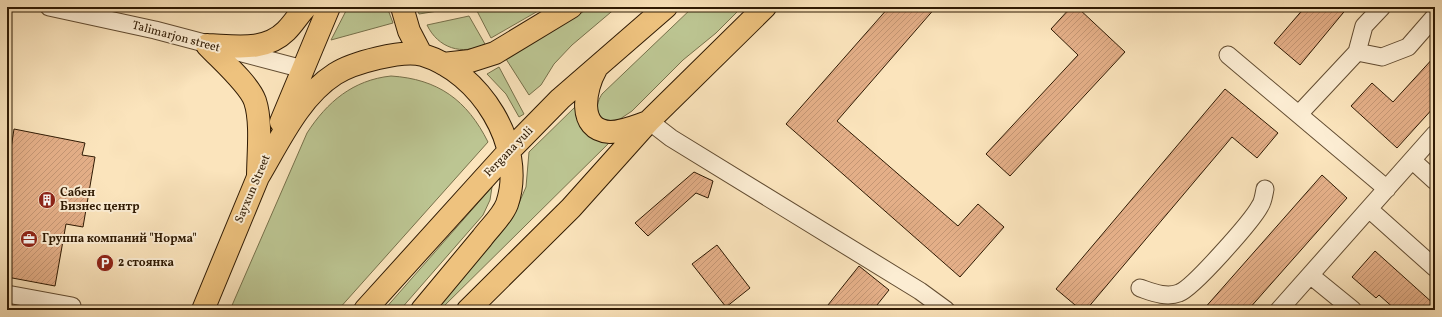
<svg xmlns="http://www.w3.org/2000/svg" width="1442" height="317" font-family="Vollkorn,serif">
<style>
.grass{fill:#bcc592;stroke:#76704a}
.building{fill:url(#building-hatch);stroke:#2f1a03}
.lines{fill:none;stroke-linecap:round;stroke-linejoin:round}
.minor-casing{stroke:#624c31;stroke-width:19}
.major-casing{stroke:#2f1a03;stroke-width:24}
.minor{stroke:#fcedd3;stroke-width:17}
.major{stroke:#eec27e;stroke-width:22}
.labels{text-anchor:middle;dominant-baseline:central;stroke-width:4;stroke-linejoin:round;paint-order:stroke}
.street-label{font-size:12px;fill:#2f1a03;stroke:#fcedd3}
.poi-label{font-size:12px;font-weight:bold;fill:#2f1a03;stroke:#fcedd3;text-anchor:start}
</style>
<defs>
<pattern id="building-hatch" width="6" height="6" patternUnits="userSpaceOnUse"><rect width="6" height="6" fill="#e4af88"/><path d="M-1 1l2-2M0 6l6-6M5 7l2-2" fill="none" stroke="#c49674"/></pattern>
</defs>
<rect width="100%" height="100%" fill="#fbe4bc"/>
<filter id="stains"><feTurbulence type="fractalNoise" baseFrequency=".005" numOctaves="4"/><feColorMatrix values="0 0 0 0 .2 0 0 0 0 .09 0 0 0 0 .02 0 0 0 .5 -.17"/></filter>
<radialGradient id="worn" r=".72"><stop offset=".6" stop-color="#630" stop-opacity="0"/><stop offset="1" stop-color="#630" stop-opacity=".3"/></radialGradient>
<path class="grass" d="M348,7H387L393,23L331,40Z
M417,7H463L419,14Z
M479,7H545L491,38L477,11Z
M591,7H617L572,45L554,64L541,85L529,95L506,59Z
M693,7H742L716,33L683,60L632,111L617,121L604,120C595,112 596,104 602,94Z
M469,16L485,44C462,56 438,48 427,25Z
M499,67L524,114L519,117L506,94L487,74Z
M391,76C438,79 467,100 488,142L338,310H230L307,133C327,102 353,80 391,76Z
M576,106C575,131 592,133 611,141L440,310H435L512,219L526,187L529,152Z
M492,187L490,200L483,215L400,310H384Z"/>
<path class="building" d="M889,7H936L837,121L958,226L978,204L1004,227L960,277L786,124Z
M1071,7H1077L1125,52L1010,176L986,154L1078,55L1051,29Z
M1305,7H1348L1300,65L1274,43Z
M1435,56V106L1397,148L1351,106L1372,83L1393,102Z
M1225,89L1278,133L1257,158L1232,137L1086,310H1081L1056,289Z
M14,129L85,143L82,155L95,157L83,227L66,224L55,286L7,277V175Z
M694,172L713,181L708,198L696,193L648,236L635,223Z
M1322,175L1347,198L1248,310H1203Z
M717,245L750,288L726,307L692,264Z
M1375,251L1435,305V310H1396L1379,295L1376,298L1352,277Z
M859,266L889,290L873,310H824Z"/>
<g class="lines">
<defs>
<path id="minor" d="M49,7L155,30L303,69
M1357,52L1382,57L1408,47L1435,16
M1228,55L1387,189
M1299,114L1357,52L1364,26L1382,7
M649,121L671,138L920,291L946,310
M1412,160L1435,181
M1369,209L1435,268
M1310,275L1353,310
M1140,288C1152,292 1166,298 1179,293C1193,288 1252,221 1260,206C1263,202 1264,194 1265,189
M7,294L72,306
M1279,310L1435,134"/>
<path id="major" d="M402,7L409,31L421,54
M207,45C220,59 249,84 255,101C262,122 258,155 258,177
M207,45C235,46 265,52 286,31C294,23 299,14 306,7
M443,64L470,61L495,53L571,7
M596,69C585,88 576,130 610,132C623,132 636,126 648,122
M281,122L329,7
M258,177C279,142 299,97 335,74C352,63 403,49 423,55C479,72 527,145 507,204C502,217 490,227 482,238C462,262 442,286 422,310
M203,310L263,165
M365,310L508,152L560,99L666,7
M468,310L571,208L649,121L765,7"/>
</defs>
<use href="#minor" class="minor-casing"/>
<use href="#major" class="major-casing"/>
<use href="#minor" class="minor"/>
<use href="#major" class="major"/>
</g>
<defs>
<symbol id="building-disc" viewBox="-11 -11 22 22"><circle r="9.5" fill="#8f2418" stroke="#fcedd3"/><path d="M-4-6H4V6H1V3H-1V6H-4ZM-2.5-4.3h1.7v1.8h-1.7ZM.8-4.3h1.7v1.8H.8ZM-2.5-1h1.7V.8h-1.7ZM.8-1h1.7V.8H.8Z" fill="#fff"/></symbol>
<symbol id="office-disc" viewBox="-11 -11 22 22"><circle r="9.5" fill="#8f2418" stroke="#fcedd3"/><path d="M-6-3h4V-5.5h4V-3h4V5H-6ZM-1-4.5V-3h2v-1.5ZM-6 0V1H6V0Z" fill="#fff"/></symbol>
<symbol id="parking-disc" viewBox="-11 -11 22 22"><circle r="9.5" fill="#8f2418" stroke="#fcedd3"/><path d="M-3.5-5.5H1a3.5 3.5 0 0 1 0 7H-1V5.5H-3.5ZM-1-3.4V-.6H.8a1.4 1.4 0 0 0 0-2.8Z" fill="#fff"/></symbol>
</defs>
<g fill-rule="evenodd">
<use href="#building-disc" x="37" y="190" width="20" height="20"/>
<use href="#office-disc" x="19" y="229" width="20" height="20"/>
<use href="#parking-disc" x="95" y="253" width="20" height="20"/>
</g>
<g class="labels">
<g class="street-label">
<text transform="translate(176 37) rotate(15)">Talimarjon street</text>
<text transform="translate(509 152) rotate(-46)">Fergana yuli</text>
<text transform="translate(253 189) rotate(-67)">Sayxun Street</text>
</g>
<g class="poi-label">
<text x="60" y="193">Сабен<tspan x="60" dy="14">Бизнес центр</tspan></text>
<text x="42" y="239">Группа компаний "Норма"</text>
<text x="118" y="263">2 стоянка</text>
</g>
</g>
<rect width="1442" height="317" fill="none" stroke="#fbe4bc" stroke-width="24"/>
<rect x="8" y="8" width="1426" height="301" fill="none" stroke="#2f1a03" stroke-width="2"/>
<rect x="12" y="12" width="1418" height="293" fill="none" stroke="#2f1a03"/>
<rect width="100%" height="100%" filter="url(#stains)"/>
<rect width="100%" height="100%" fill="url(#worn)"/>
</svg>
